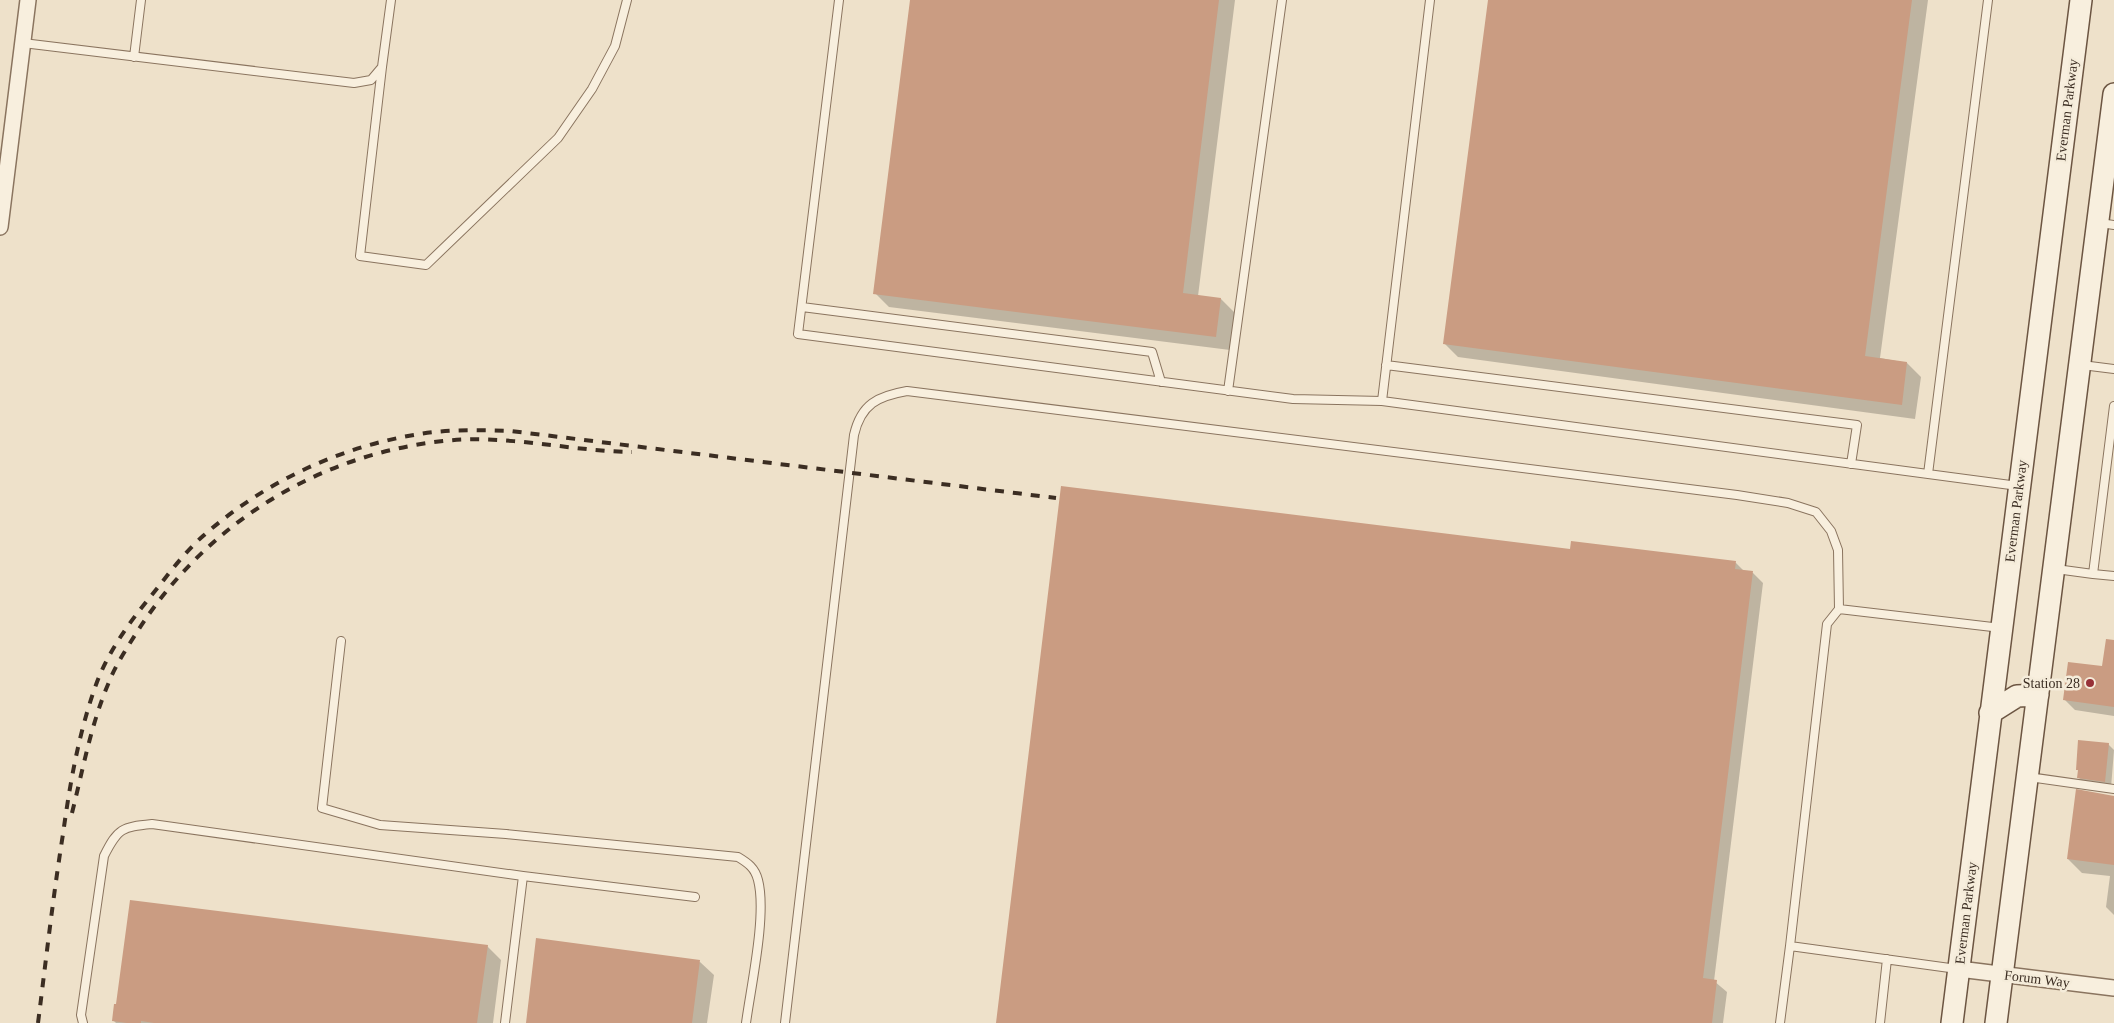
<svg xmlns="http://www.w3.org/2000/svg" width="2114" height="1023" font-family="Georgia,serif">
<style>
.shadow{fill:#0003}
.building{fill:#ca9c82}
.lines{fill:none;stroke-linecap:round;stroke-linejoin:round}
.lane-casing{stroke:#8a745f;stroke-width:10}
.street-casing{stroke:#8a745f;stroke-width:18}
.secondary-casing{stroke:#6c5542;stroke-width:24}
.lane{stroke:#f8efde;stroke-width:8}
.street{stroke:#f8efde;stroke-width:15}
.secondary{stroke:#f8efde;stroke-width:21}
.rail{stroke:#3b2d22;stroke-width:4;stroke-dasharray:9 9;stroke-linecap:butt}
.poi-dot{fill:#973137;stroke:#f5ecda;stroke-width:2}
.labels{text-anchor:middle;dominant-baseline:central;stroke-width:5;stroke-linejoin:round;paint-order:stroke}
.street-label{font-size:14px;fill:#3b2d22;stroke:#f5ecda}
.poi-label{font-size:14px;fill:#3b2d22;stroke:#f5ecda;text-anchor:end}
</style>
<rect width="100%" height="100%" fill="#eee1ca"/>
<path class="shadow" d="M911,0H1235L1198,296L1221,299L1235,313L1230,350L889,307L875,293Z
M1490,0H1928L1880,358L1907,363L1921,377L1915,419L1458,357L1444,343Z
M1572,543L1736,563L1745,572L1753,573L1763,583L1714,981L1727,992L1723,1023H998L1571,550Z
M2114,650V716L2075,710L2065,700L2103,668Z
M2108,744L2114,750L2111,788L2085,784L2079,778V772L2077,769Z
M2114,796V915L2106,907L2110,876L2082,873L2068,859Z
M487,946L501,960L493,1023H116L114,1021Z
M700,962L714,975L707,1023H528Z"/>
<path class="building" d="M910,0H1219L1183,293L1221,298L1216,337L873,294Z
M1488,0H1912L1865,356L1907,362L1902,405L1443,344Z
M1061,486L1570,549L1571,541L1736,561L1735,569L1753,571L1703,978L1717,980L1712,1023H996Z
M2106,639L2114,640V707L2063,700L2068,662L2102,666Z
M2078,740L2109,743L2105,782L2077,778L2078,770H2076Z
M2076,789L2114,796V865L2067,859Z
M130,900L488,945L477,1023H154L141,1021V1023H127L112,1021L114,1004H116Z
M536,938L700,960L692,1023H526Z"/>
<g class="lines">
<defs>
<path id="lane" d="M839,0L798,334L1293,399L1382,401
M1430,0L1382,401L2018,486
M23,43L354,83L371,80L382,67L391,0
M134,57L141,0
M382,67L360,256L426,265L558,138L592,89L615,46L627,0
M2100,223L2114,225
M802,307L1152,352L1161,382
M1386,365L1857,425L1851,464
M2082,365L2114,369
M1228,391L1282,0
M2114,406L2093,574L2114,576
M1928,474L1988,0
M2056,569L2093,574
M341,641L322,808L380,825L506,834L738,857C748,863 755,868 758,880C767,914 751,986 746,1023
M2029,777L2114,789
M1790,946L1827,624L1839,609
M83,1023L81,1015L104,856C118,828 122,827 152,824L523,876L695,897
M505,1023L523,876
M785,1023L854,435C861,404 878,396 907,391L1737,495L1788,503L1816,512L1831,531L1838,550L1839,609L2001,628
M1780,1023L1790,946L1957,969
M1880,1023L1887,959"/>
<path id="street" d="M0,227L28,0
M1959,969L2114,988"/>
<path id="secondary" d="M1990,713L2017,696L2038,695
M1952,1023L2081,0
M1996,1023L2114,94"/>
</defs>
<use href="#lane" class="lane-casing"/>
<use href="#street" class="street-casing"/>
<use href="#secondary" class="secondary-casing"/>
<use href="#lane" class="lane"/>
<use href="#street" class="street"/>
<use href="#secondary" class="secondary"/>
<path class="rail" d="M72,813C83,769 91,724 109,682C116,664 127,648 137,632C205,525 316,455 443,441C507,434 568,451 632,452
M38,1023C46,960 53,897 63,834C70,783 79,731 97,682C110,648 132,619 155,591C170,572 185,552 203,536C264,482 341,446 420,434C450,429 481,430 511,431L1056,498"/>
</g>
<circle class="poi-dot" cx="2090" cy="683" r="5"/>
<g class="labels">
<g class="street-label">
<text transform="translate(2067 110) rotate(-83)">Everman Parkway</text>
<text transform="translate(2016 511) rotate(-83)">Everman Parkway</text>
<text transform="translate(1966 913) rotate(-83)">Everman Parkway</text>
<text transform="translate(2037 979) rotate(7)">Forum Way</text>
</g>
<g class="poi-label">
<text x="2080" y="683">Station 28</text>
</g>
</g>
</svg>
